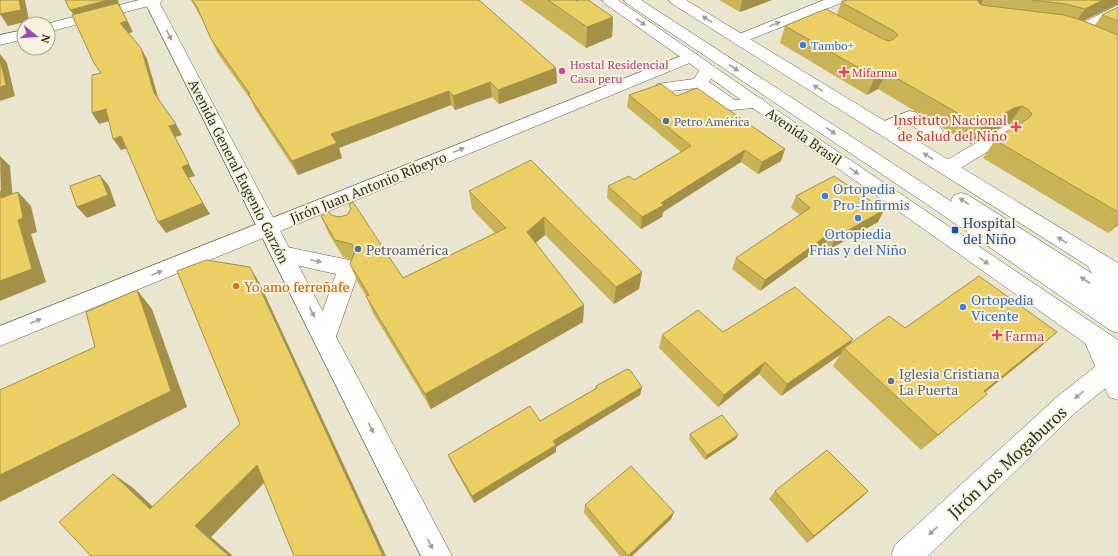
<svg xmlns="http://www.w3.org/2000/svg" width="1118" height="556" font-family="'PT Serif',serif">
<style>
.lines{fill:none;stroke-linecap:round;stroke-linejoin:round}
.minor-casing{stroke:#625d4b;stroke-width:1}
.major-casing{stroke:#625d4b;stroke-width:1}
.minor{fill:#fff;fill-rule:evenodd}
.major{fill:#fff;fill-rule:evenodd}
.wall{fill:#cab257}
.shaded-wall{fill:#a49147}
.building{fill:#ebcf65;stroke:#a49147}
.oneway{fill:#a1a09d}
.shop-dot{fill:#3f7fe0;stroke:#f7f2dc;stroke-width:1.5}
.hotel-dot{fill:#d1479c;stroke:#f7f2dc;stroke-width:1.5}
.health-dot{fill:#e0444e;stroke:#f7f2dc;stroke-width:1.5}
.service-dot{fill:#5c6f8a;stroke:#f7f2dc;stroke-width:1.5}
.transit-dot{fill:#1a4fb4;stroke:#f7f2dc;stroke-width:1.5}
.food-dot{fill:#e8710a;stroke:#f7f2dc;stroke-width:1.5}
.worship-dot{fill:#6b7280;stroke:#f7f2dc;stroke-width:1.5}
.labels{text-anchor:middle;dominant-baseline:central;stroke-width:4;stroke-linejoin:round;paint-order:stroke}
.far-shop-label{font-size:12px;fill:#366cbe;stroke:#f7f2dc;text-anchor:start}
.far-hotel-label{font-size:12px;fill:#b23c85;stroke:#f7f2dc;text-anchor:start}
.far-health-label{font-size:12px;fill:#be3a42;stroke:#f7f2dc;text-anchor:start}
.far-service-label{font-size:12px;fill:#4e5e75;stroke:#f7f2dc;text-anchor:start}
.health-label{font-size:14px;fill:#be3a42;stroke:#f7f2dc;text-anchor:end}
.street-label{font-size:14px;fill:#2f2d25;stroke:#f7f2dc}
.shop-label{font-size:14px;fill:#366cbe;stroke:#f7f2dc;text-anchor:start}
.transit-label{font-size:14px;fill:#164399;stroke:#f7f2dc;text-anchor:start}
.service-label{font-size:14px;fill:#4e5e75;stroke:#f7f2dc;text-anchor:start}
.food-label{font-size:14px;fill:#c56008;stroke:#f7f2dc;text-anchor:start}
.worship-label{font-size:14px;fill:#5b616d;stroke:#f7f2dc;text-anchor:start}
.near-street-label{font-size:17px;fill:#2f2d25;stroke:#f7f2dc}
</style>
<rect width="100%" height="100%" fill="#eae5cf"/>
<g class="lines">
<defs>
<path id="minor" d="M139,0H162L160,3L48,32V24H46Z
M624,0H641L952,202L951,200L954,195L961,193L968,195L1118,290V310L1116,309L1118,311V333L1110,330L931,207L626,3Z
M824,0H843L841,3L744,42L739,44L734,42L731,39L734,36Z
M1118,5V15L1080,35C1073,37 1061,35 1057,28L1059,25L1064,24L1074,27Z
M24,30V39L0,45V35Z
M691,52L697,54L699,57L697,60L0,346V326Z
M708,64L714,66L716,69L709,82L735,100L757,98L763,99L765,103L763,107L732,110L726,109L697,88L663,92L657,90L655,87L657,84L694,79L702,66Z
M909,111L915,112L940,127L943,131L940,135C928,138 918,129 908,123L889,132L883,134L877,132L874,128L877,124Z
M1009,125L1015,127L1018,131L1015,135L954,172L947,174L940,172L938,168L940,164L1003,127Z
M282,246L349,260L357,262L360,268L333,345L325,348L317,345L313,338L336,274L274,260L271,254L274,248Z
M1110,359L1118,362V378L1076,412L928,556H891L895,545L1058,396L1101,362Z"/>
<path id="major" d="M144,0H158L452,556H421Z
M602,0H618L804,129L1118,340V400L1109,397L1085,343L604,3Z
M669,0H686L1118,263V311L1110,308L1088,266L671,3Z"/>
</defs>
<use href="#minor" class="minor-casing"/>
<use href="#major" class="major-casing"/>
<use href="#minor" class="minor"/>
<use href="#major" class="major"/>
</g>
<path class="wall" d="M191,0H479L556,68L557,83L499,104L492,97L455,110L451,105L339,148L342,158L298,175L255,109L251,100L218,54L202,19Z
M520,0H576L613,17L612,37L586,48Z
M719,0H772L740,12Z
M847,0H1118V4L1084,21L1095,25L1102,15L1118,7V225L1108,233L983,158L995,140L997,139L999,136L1016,126L1009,124L1003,126L970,144L878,89L867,95L780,43L785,26L837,15L841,2Z
M629,95L677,96L785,149L781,161L758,174L741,162L663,212L662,217L641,229L607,198L608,186L634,180L681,152L627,107Z
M531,160L642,272L639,289L614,304L545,235L536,243L584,305L583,322L431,409L373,313L366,296L357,281L350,264L351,260L343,257L329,234L321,216L403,278L495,233L472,209L469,191Z
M796,196L878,222L830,249L825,244L760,291L732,269L736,258L800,215L791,208Z
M905,328L1037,350L985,392L987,394L921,450L833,366L840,355L781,396L759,374L718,407L659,348L662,335L723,332L853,339L849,345Z
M596,386L642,387L640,395L556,447V452L474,503L451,462L448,455L540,421L595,389Z
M690,434L738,435L736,439L705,460L689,439Z
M775,491H868L860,499L807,543L769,499Z
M585,505L674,512L671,519L632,556H620L584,513Z"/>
<path class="shaded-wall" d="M19,0H25L29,21L8,26L0,14Z
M108,0H118L119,4L133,32L126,34L74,15L70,10Z
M742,0H772L740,12Z
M978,0H983L977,12L972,13Z
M1103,0H1118V4L1074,25L1085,9Z
M613,17L612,37L586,48L587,27Z
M141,48L147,59L160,104L154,93Z
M0,54L7,63L15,96L0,101Z
M556,68L557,83L499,104L498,90Z
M886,72L878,89L867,95L875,77Z
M490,82L492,97L455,110L453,96Z
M449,91L451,105L339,148L342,158L298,175L292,161L331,134Z
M1022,106L1009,124L1003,126L970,144L982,127L1014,108Z
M106,109L113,120L99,124L92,113Z
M176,124L182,135L175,137L195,176L188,178L210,214L166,233L158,222L182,167L169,126Z
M121,136L128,148L121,150L113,139Z
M785,149L781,161L758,174L762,162Z
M745,150L741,162L663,212L662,217L641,229L642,217L661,203Z
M0,156L10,166L14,212L1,198Z
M100,175L109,186L116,206L87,218L77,207Z
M18,192L31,206L37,232L31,234L46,282L0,301V281Z
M884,210L878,222L830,249L836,237Z
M544,217L545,235L528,249L527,232Z
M1118,223V225L1108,233Z
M830,233L825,244L760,291L765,280Z
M250,267L260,284L386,556H383Z
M642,272L639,289L614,304L616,287Z
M137,290L152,309L187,407L0,502V475Z
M584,305L583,322L431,409L425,394Z
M1057,332L1037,350L966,408L984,391Z
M853,339L846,350L844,348L840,355L781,396L787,384Z
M765,362L759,374L718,407L724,395Z
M642,387L640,395L556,447V452L474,503L472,496L553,441Z
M987,394L968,410L921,450L938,435Z
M738,435L736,439L705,460L707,455Z
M257,465L269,478L211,537L233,556H229L195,526Z
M113,474L132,487L168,521L150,509Z
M868,491L860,499L807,543L814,536Z
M674,512L671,519L632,556H628Z"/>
<path class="building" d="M0,0H19L21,10L0,14Z
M65,0H108L70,10Z
M192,0H479L556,68L498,90L490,82L453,96L449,91L331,134L337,143L292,161L248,94H250L211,39L197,7Z
M548,0H576V1L579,0H588L613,17L587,27Z
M847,0H978V1L981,5L1064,15L1081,20L1118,35V212L995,140L1001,137L999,136L1029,118L1032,114L1028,109L1022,106L1014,108L982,127L886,72L875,77L785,26L826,9L883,39L889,41L894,39L898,35L894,31L841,2Z
M1032,0H1103L1085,9L1066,4Z
M118,3L127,21L120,23L141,48L154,93L176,124L169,126L189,164L182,167L203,203L158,222L121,136L113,139L106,109L92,113V75L101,73L94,63L72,15Z
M1118,7V21L1102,15Z
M0,59L6,85L0,87Z
M661,84L677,96L697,88L785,149L762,162L745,150L661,203L664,205L642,217L608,186L629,176L634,180L691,146L629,95Z
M531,160L642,272L616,287L544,217L527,232L584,305L425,394L366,296L369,295L350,264L355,251L352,244L335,240L321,216L329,212L331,215L339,217L347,215L351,209L349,204L353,202L403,278L506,228L469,191Z
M100,175L108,195L77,207L70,186Z
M834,176L884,210L836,237L830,233L765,280L736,258L810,208L796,196Z
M0,191L1,198L18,192L23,218L18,220L32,269L0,281Z
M206,260L250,267L383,556H294L257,465L195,526L229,556H91L59,522L113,474L150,509L240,424L177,271Z
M979,276L1057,332L984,391L987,394L938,435L844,348L889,316L905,328Z
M795,287L853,339L787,384L765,362L724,395L662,335L698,310L723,332Z
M137,290L171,391L0,475V390L95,347L86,312Z
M627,369L630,370L642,387L553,441L556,445L472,496L448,455L530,406L540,421L597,388L596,386Z
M722,415L738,435L707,455L690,434Z
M827,450L868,491L814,536L775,491Z
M631,466L674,512L628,556L585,505Z"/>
<defs><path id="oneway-solid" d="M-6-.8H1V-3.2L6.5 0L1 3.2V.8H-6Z"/></defs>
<g class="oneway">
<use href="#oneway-solid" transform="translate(707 19) rotate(-148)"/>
<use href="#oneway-solid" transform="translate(641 22) rotate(35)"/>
<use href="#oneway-solid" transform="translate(775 24) rotate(-22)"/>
<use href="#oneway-solid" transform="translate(169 35) rotate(63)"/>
<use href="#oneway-solid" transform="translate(734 68) rotate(33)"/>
<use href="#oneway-solid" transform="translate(818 88) rotate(-148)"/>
<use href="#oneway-solid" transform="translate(831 131) rotate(33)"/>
<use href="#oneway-solid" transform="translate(459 150) rotate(-22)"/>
<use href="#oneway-solid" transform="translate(928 156) rotate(-147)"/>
<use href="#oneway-solid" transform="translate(854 171) rotate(35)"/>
<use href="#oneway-solid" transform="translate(964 201) rotate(-147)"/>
<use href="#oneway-solid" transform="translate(1062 240) rotate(-148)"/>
<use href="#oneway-solid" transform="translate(316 261) rotate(12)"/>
<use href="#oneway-solid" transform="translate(984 261) rotate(35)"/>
<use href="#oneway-solid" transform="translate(157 273) rotate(-22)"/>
<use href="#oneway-solid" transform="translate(1085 280) rotate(-147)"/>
<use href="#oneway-solid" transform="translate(312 312) rotate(63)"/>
<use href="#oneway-solid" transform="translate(36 321) rotate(-22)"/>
<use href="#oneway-solid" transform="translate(1079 395) rotate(141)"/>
<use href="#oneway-solid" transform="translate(371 428) rotate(63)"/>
<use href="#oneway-solid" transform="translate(933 531) rotate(137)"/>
<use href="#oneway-solid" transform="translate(430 544) rotate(63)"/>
</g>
<g class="shop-dot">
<circle cx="803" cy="45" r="4"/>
<circle cx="825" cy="196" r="4"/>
<circle cx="858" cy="218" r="4"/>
<circle cx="963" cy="307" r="4"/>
</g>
<circle class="hotel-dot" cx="562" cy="71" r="4"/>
<g class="health-dot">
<path d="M842 66h4v4h4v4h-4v4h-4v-4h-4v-4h4z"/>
<path d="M1014 121h4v4h4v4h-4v4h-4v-4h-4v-4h4z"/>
<path d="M995 329h4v4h4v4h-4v4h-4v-4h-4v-4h4z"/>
</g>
<g class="service-dot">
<circle cx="666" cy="121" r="4"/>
<circle cx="358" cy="249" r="4"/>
</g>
<rect class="transit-dot" x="951" y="226" width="8" height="8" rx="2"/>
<circle class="food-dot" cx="236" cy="286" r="4"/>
<circle class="worship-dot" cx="891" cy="381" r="4"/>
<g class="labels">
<g class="far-shop-label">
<text x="811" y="45">Tambo+</text>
</g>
<g class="far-hotel-label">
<text x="570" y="64">Hostal Residencial<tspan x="570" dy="14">Casa peru</tspan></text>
</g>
<g class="far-health-label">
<text x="852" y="72">Mifarma</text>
</g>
<g class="far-service-label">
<text x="674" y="121">Petro América</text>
</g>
<g class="health-label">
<text x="1007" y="119">Instituto Nacional<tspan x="1007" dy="16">de Salud del Niño</tspan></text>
<text x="1005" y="335" text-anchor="start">Farma</text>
</g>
<g class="street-label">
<text transform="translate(804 136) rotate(35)">Avenida Brasil</text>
<text transform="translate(239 171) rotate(63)">Avenida General Eugenio Garzón</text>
<text transform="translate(368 187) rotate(-22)">Jirón Juan Antonio Ribeyro</text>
</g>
<g class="shop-label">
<text x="833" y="188">Ortopedia<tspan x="833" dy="16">Pro-Infirmis</tspan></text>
<text x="858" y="233" text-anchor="middle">Ortopiedia<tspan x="858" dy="16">Frias y del Niño</tspan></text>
<text x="971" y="299">Ortopedia<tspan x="971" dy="16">Vicente</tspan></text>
</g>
<g class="transit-label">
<text x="963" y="222">Hospital<tspan x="963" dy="16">del Niño</tspan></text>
</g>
<g class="service-label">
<text x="366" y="249">Petroamérica</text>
</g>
<g class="food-label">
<text x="244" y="286">Yo amo ferreñafe</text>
</g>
<g class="worship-label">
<text x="899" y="373">Iglesia Cristiana<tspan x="899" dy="16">La Puerta</tspan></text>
</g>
<g class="near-street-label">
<text transform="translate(1007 462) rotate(-43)">Jirón Los Mogaburos</text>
</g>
</g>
<g transform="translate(36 36) rotate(107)"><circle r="19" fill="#f7f2dc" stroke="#a7a393"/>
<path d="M0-3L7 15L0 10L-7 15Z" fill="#9949b9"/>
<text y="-6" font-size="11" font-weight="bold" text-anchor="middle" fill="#2f2d25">N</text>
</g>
</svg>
